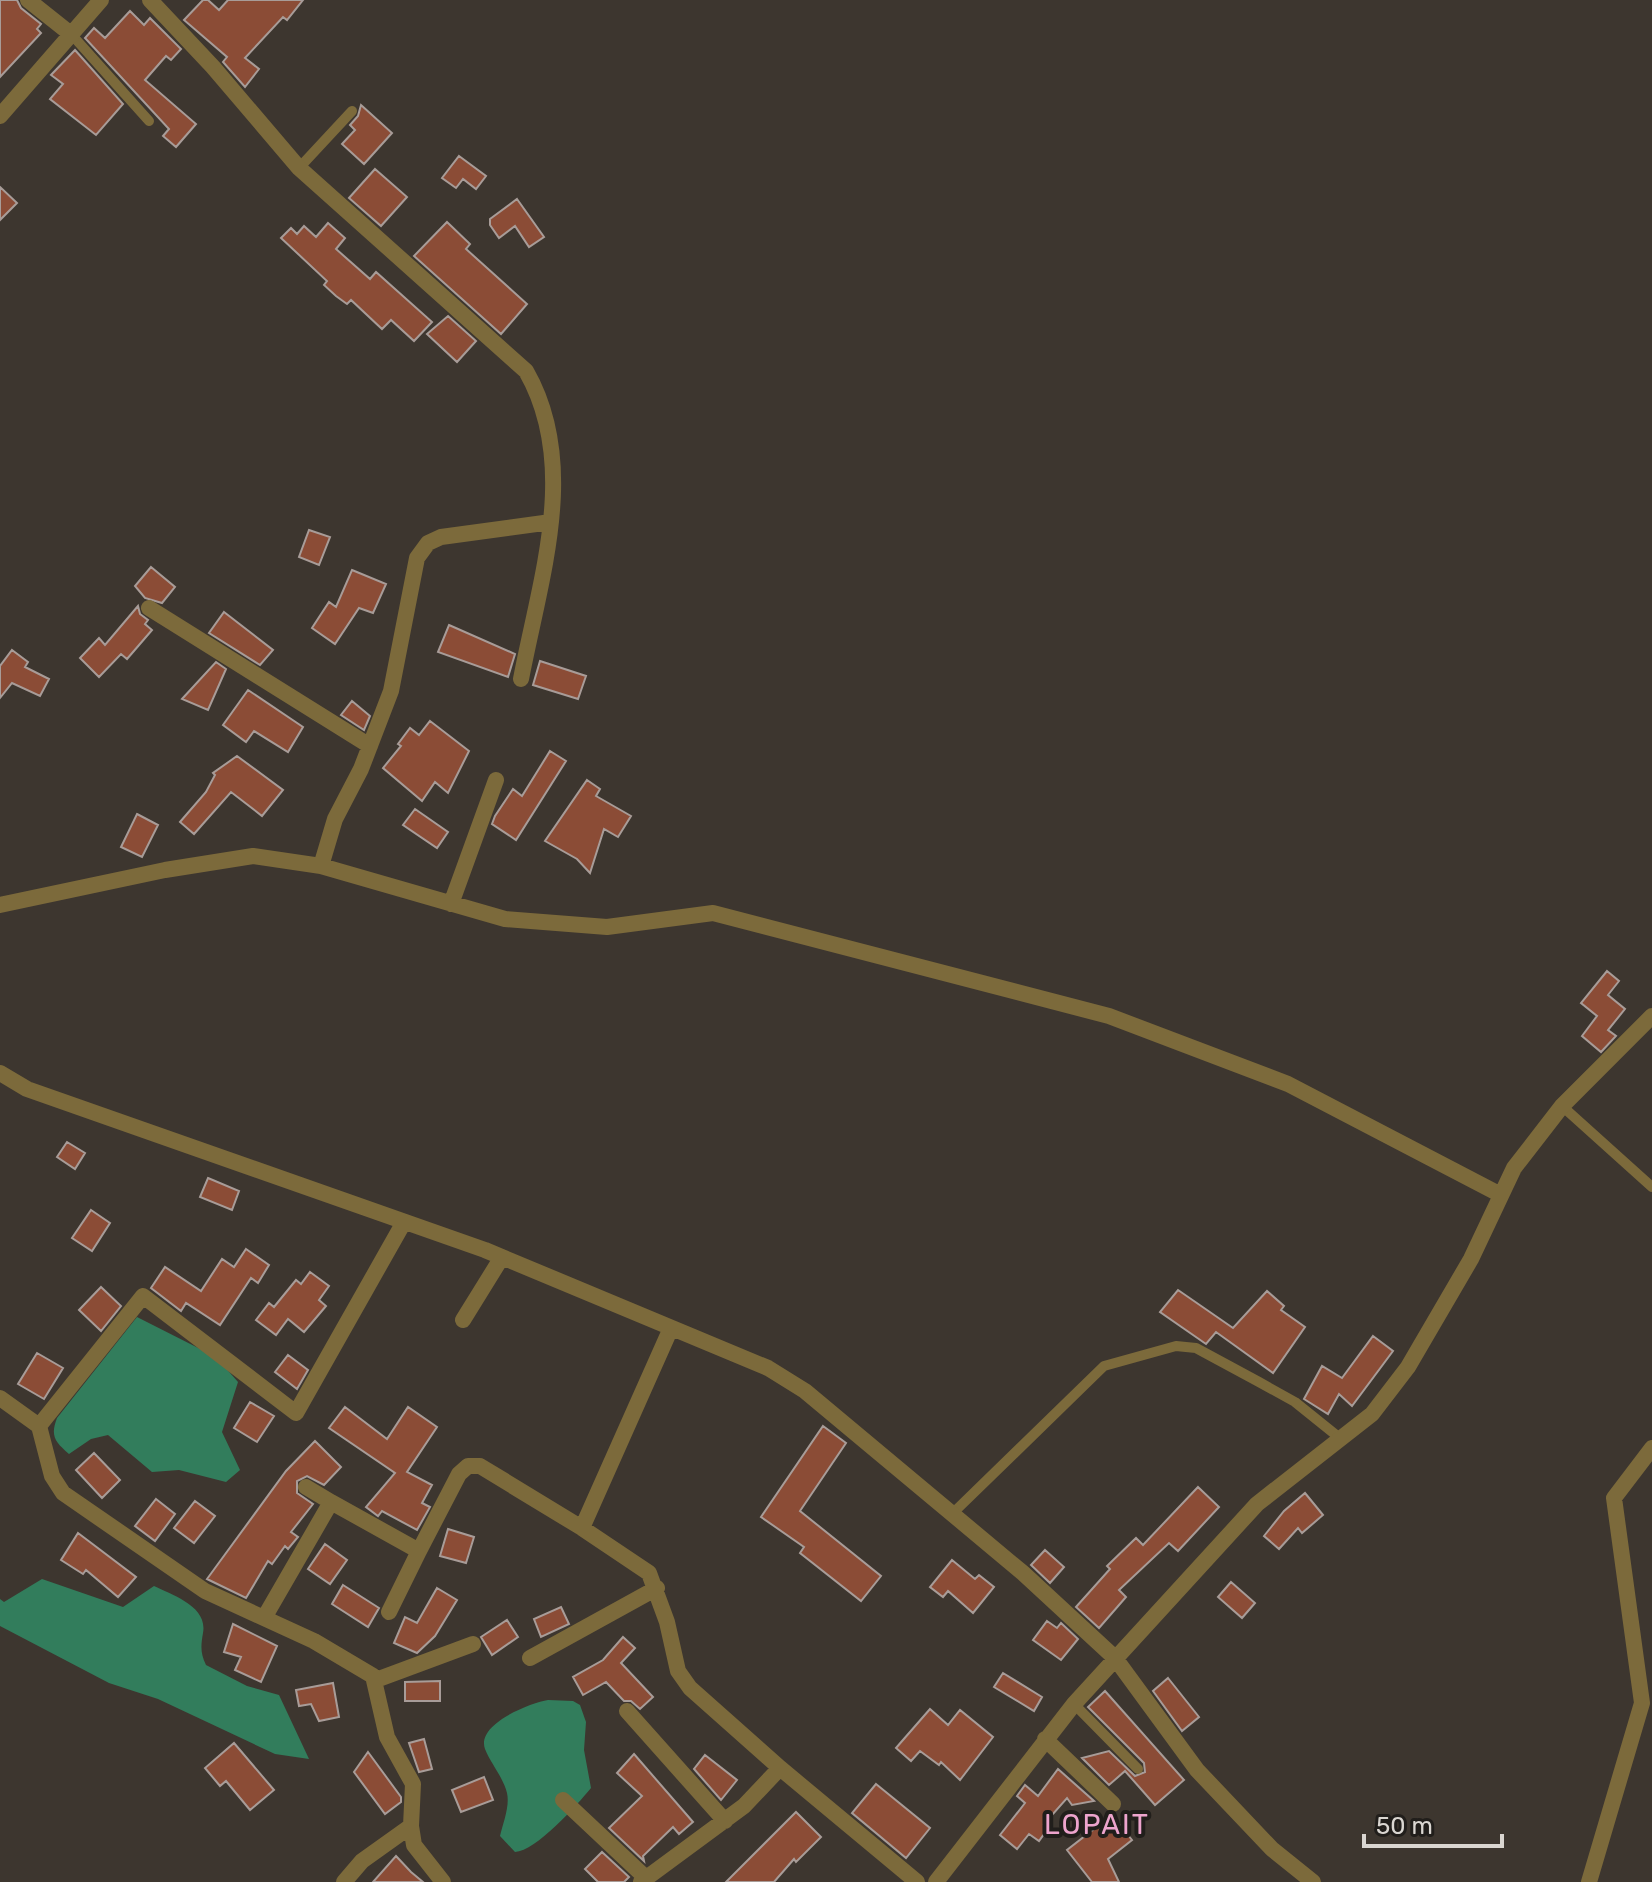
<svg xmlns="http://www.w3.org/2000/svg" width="1652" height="1882" font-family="Rubik,sans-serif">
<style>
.forest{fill:#327d5c}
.building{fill:#8b4c36;stroke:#a89c98;stroke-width:2}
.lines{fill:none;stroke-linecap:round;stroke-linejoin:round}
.lane{stroke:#7c6a3b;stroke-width:10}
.street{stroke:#7c6a3b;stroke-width:16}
.labels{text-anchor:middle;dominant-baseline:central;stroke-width:8;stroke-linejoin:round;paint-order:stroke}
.quarter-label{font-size:28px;letter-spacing:2px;fill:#eda4cd;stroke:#211e1b}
</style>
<rect width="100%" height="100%" fill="#3d362f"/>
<path class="forest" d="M137,1317L216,1357L238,1382L222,1432L240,1470L226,1482L179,1470L152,1472L108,1435L91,1439L69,1454C55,1442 50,1436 57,1418Z
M42,1579L123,1607L154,1586C172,1595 208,1606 203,1633C201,1645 200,1653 206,1665L247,1686L279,1695L309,1759L275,1754L158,1699L109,1683L0,1626V1599L4,1602Z
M548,1700L573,1701L580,1705L586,1722L584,1750L591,1788C577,1805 536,1851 515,1852L500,1836C503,1823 510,1806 507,1793C503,1777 491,1764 485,1749C476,1724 530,1703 548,1700Z"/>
<path class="building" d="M0,0H17L21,8L41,24L37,29L41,33L0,77Z
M203,0H208L219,10L228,0H303L287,20L283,17L245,58L259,69L245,87L223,62L227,57L184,20Z
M130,11L144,25L150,18L181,49L171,60L166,56L145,80L196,124L176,147L163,136L169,129L85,38L94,28L105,38Z
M75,50L123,104L96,135L50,99L63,84L51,75Z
M361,105L392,133L364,164L342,144L355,130L350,125L358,116Z
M459,156L486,176L476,189L463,179L456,188L442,178Z
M375,169L407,197L381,226L349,198Z
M0,187L17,203L0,220Z
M517,199L544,237L529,247L515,226L499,238L490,225V219Z
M447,222L470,244L466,249L527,304L501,334L414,256Z
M328,223L345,238L336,249L370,279L376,272L432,322L414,341L391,320L382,329L351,300L347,304L336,296L324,285L327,281L281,238L291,228L297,234L304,226L316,237Z
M448,316L476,341L457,362L427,334Z
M309,530L330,537L319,565L299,557Z
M151,567L175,587L162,603L145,598L135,586Z
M352,570L386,584L373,613L359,608L335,644L312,628L329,602L336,607Z
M138,606L140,614L148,620L145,624L152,630L127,659L121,654L99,677L80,658L99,638L105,645Z
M224,612L273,650L260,665L209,633Z
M449,625L515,654L508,677L438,652Z
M12,650L28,662L25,667L49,679L40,696L12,683L0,698V666Z
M540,661L586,676L578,699L533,685Z
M216,662L226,669L208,710L182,699Z
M248,690L303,727L288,752L254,731L246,742L223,725Z
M352,701L370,716L364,730L341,715Z
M430,721L469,751L448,793L435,782L422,801L383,768L401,746L398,744L410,728L419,735Z
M550,751L566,761L516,840L492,824L495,816L513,789L522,796Z
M237,756L283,790L262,816L231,792L194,834L180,822L206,792L215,775L213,773Z
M587,780L600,789L596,796L631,816L618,837L604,829L590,873L577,859L545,841Z
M415,809L448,832L437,848L403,825Z
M137,814L158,825L142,857L121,847Z
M1607,971L1619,981L1608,995L1625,1009L1608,1030L1616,1036L1601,1052L1582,1036L1597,1016L1581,1003Z
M67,1142L85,1153L75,1169L57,1157Z
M208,1178L239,1191L232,1210L200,1197Z
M91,1210L110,1223L92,1251L72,1238Z
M246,1249L269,1265L258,1283L251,1278L220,1325L186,1303L181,1311L151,1288L165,1267L201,1291L222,1259L234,1267Z
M310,1272L329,1286L319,1300L326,1306L304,1332L288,1319L276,1335L256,1320L269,1303L274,1307L296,1280L301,1284Z
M101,1287L121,1306L101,1331L79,1310Z
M1178,1290L1233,1328L1267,1291L1284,1306L1281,1310L1305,1327L1273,1373L1216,1332L1206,1344L1160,1312Z
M1373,1336L1393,1351L1352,1406L1339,1394L1328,1414L1304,1399L1322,1366L1342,1378Z
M37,1353L63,1368L44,1399L18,1384Z
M288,1355L308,1370L297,1389L275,1372Z
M250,1402L274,1416L257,1442L234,1428Z
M345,1407L387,1439L408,1407L437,1427L407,1472L432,1485L422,1503L430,1507L417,1530L382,1511L378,1516L366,1507L395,1473L329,1428Z
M823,1426L846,1443L800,1511L881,1576L861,1601L800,1553L804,1547L761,1517Z
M315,1441L341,1467L324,1485L307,1476L297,1481V1493L313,1504L291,1532L298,1537L288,1549L285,1546L272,1564L268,1561L246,1598L207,1579L286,1471Z
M94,1453L120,1480L102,1498L76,1470Z
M1198,1487L1219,1507L1178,1551L1169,1543L1119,1590L1126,1597L1099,1628L1076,1607L1110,1569L1107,1566L1136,1538L1143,1545Z
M1305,1493L1323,1515L1302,1533L1298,1528L1279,1549L1264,1536L1284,1511Z
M156,1499L175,1514L155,1541L135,1526Z
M195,1501L215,1516L194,1543L174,1528Z
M448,1529L474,1537L466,1563L440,1556Z
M78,1533L136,1577L118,1597L86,1570L83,1574L61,1560Z
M325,1544L347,1560L330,1584L308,1569Z
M1045,1550L1064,1567L1050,1583L1031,1565Z
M952,1560L975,1579L979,1575L994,1587L973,1613L948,1591L943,1597L930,1587Z
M1231,1582L1255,1603L1242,1618L1218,1597Z
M343,1585L379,1608L368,1627L332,1604Z
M437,1588L457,1600L435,1636L417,1653L394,1643L405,1617L417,1623Z
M561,1607L569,1624L541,1637L534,1619Z
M507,1620L518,1637L492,1655L481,1637Z
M1047,1621L1057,1628L1061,1623L1078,1639L1061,1660L1033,1640Z
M233,1624L277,1646L261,1682L235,1670L241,1657L224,1652Z
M623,1637L635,1648L621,1663L653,1697L640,1709L631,1701H624L606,1682L583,1695L573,1677L603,1660Z
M1003,1673L1042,1697L1034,1711L994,1687Z
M1168,1678L1199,1717L1182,1731L1153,1691Z
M440,1681V1701H405V1682Z
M333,1683L339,1717L319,1721L311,1704L299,1706L296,1690Z
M1105,1691L1184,1780L1155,1805L1125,1771L1109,1785L1082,1758L1109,1751L1135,1776L1145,1772L1144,1763L1088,1707Z
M930,1709L948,1725L960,1710L993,1737L960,1780L941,1762L939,1765L920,1751L911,1761L896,1748Z
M424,1739L432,1769L419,1772L409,1743Z
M234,1743L274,1790L250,1810L226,1781L220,1786L205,1768Z
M368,1752L401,1797V1802L385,1814L354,1772Z
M634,1754L693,1822L679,1834L673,1827L643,1856L644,1861L609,1828L642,1796L617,1773Z
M705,1755L737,1780L721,1800L694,1769Z
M1058,1769L1094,1801L1072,1805L1067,1798L1044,1824L1049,1827L1039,1841L1029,1834L1017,1849L1000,1835L1025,1803L1017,1796L1025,1785L1038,1796Z
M484,1777L493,1800L461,1812L452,1790Z
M876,1784L930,1828L906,1858L852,1813Z
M796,1812L821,1837L796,1862L794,1859L774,1882H726Z
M1112,1815L1132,1840L1108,1859L1119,1882H1092L1067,1850Z
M602,1852L629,1877L624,1882H598L585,1869Z
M396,1856L411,1872L423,1882H373Z"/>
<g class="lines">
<path class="lane" d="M72,35L149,121
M299,168L352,111
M1562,1106L1652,1187
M953,1513L1104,1366L1176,1346L1196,1348L1259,1382L1295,1402L1341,1439
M1074,1704L1138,1769"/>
<path class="street" d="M28,0L72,35
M150,0L213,67L299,168L526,371C580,465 540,579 521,679
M0,116L101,0
M149,608L370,746
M321,866L335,819L361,769L391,691L417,558L428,543L441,537L551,522
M451,904L496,780
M0,905L165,870L253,856L321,866L505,919L607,927L713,913L1109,1016L1288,1084L1501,1195
M0,1073L27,1089L485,1250L768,1368L805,1391L1023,1573L1115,1658L1197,1770L1272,1849L1313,1882
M463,1320L502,1257
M0,1398L39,1426L52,1476L63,1493L205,1591L314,1641L373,1676L387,1737L413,1784L411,1826L414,1845L443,1882
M39,1426L143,1296L296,1413L404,1222
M306,1487L331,1502
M582,1528L671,1328
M389,1612L419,1551
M264,1618L331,1502L419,1551L459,1474L468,1466H480L582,1528L649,1573L667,1622L678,1671L690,1688L780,1768
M530,1658L657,1588
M376,1680L473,1644
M627,1711L725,1821
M1045,1739L1113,1804
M563,1800L645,1877
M344,1882L362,1861L411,1826
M641,1882L744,1806L780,1768L917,1882
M936,1882L1074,1704L1257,1504L1372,1414L1408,1367L1471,1259L1514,1168L1562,1106L1652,1016
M1589,1882L1642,1703L1614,1498L1652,1448"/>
</g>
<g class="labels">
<g class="quarter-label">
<text x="1097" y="1824">LOPAIT</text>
</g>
</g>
<path d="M1364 1834v12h138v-12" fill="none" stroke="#dad6d1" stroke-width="4"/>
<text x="1376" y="1834" font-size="24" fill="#dad6d1" stroke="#211e1b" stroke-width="6" paint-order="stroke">50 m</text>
</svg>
